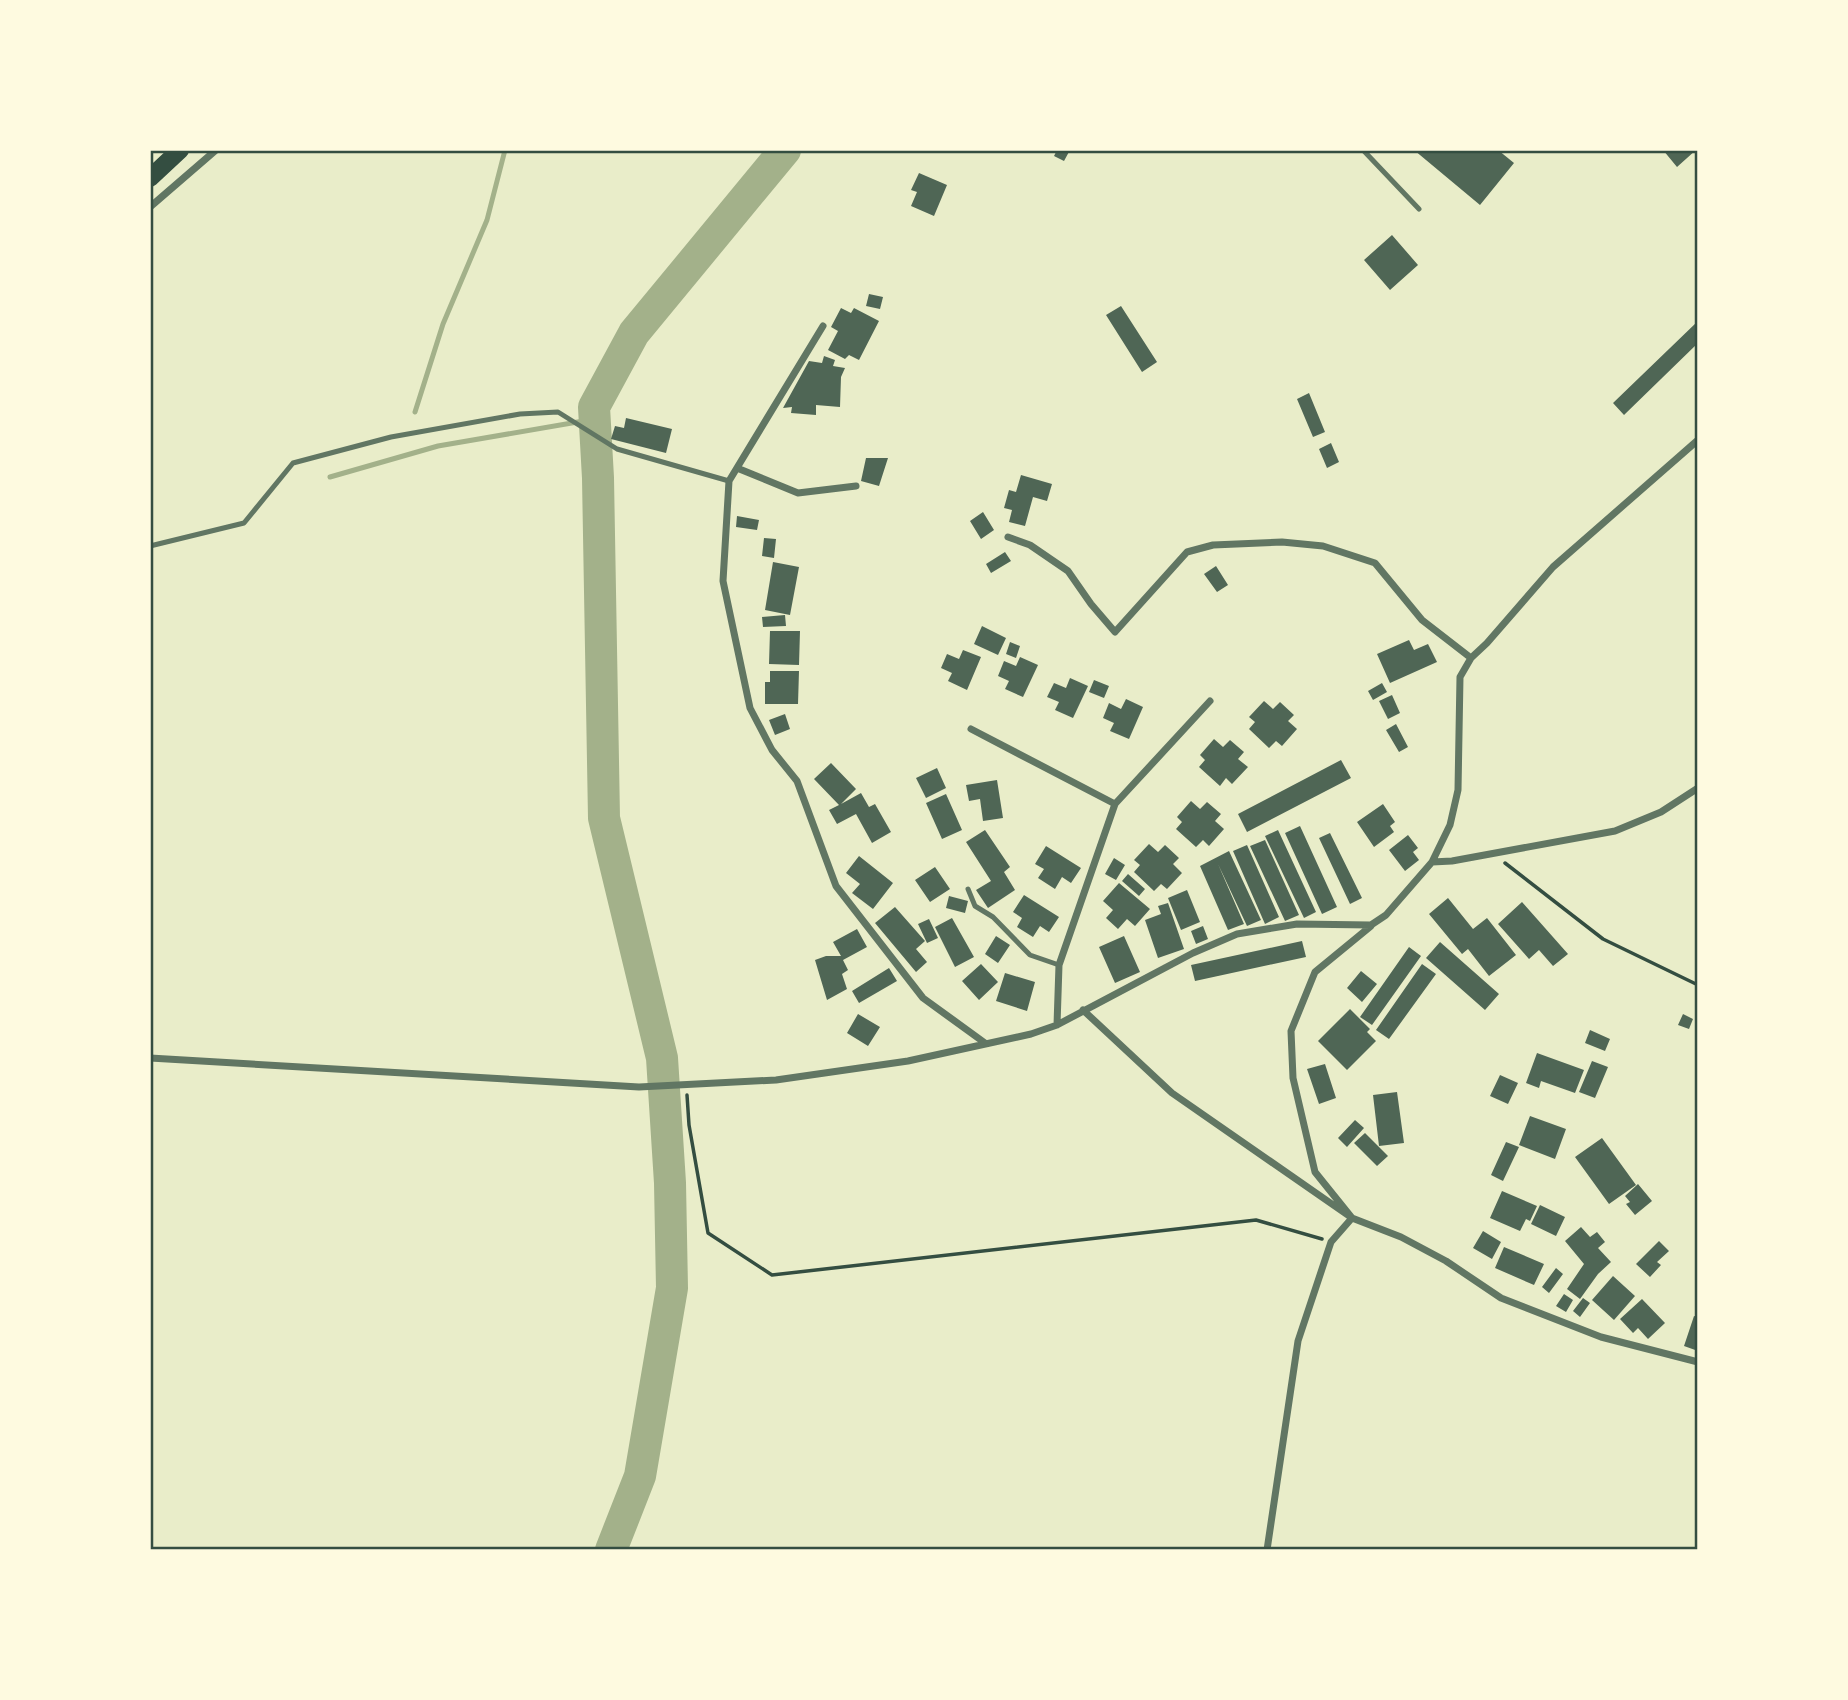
<svg xmlns="http://www.w3.org/2000/svg" width="1848" height="1700" font-family="'DM Sans',sans-serif">
<style>
.lines{fill:none;stroke-linecap:round;stroke-linejoin:round}
.stream{stroke:#a3b18a;stroke-width:5}
.river{stroke:#a3b18a;stroke-width:32}
.building{fill:#4f6655}
.path{stroke:#344e41;stroke-width:3.5}
.service{stroke:#617663;stroke-width:5}
.minor{stroke:#617663;stroke-width:7}
.trunk{stroke:#344e41;stroke-width:18}
.neatline{fill:none;stroke:#344e41;stroke-width:2.5}
</style>
<rect width="100%" height="100%" fill="#e9edc9"/>
<g class="lines">
<path class="stream" d="M773,150L782,155
M415,412L443,324L487,220L505,150
M330,477L438,446L595,419"/>
<path class="river" d="M611,1550L640,1476L672,1288L670,1183L662,1058L604,818L598,478L594,407L634,333L785,150"/>
</g>
<path class="building" d="M1057,150H1070L1064,161L1054,156Z
M1414,150H1498L1514,163L1480,205Z
M1663,150H1696L1677,167Z
M919,173L947,185L934,216L911,206L917,192L911,190Z
M1392,235L1418,265L1390,290L1364,260Z
M869,294L883,297L880,309L866,306Z
M1121,306L1157,362L1142,372L1106,315Z
M841,308L851,313L854,308L879,321L859,360L849,355L845,359L828,350L838,331L831,327Z
M1698,321V343L1624,415L1613,403Z
M824,356L835,360L833,366L845,368L841,377L840,407L816,405V415L791,413L792,407L783,408L809,361L822,363Z
M1309,393L1325,432L1313,437L1297,399Z
M626,418L672,429L666,453L611,439L615,426L624,428Z
M1331,443L1339,462L1327,468L1319,449Z
M866,458H888L879,486L861,481Z
M1021,475L1052,484L1047,501L1033,497L1025,526L1009,522L1012,510L1004,508L1009,490L1016,492Z
M983,512L994,530L981,539L970,521Z
M737,516L759,520L757,530L736,527Z
M764,538L776,539L774,558L762,556Z
M1005,552L1011,561L991,573L986,564Z
M773,562L799,567L790,615L765,610Z
M1216,566L1228,585L1217,592L1204,574Z
M785,615L786,626L763,627L762,617Z
M982,626L1006,638L998,655L974,644Z
M770,631H800L799,665L769,664Z
M1409,640L1414,650L1428,644L1437,662L1390,683L1377,654Z
M1010,642L1020,646L1016,658L1006,654Z
M963,650L981,657L967,690L948,681L952,673L941,668L947,654L959,659Z
M1020,657L1038,665L1023,697L1005,689L1009,681L998,676L1004,661L1016,666Z
M770,671H799L798,704H765V682H770Z
M1070,678L1088,686L1073,718L1055,710L1059,702L1047,697L1054,683L1066,688Z
M1094,680L1109,686L1104,698L1089,692Z
M1382,683L1387,692L1373,700L1368,691Z
M1392,695L1400,713L1388,719L1379,701Z
M1126,699L1143,707L1129,739L1110,731L1114,723L1103,718L1109,703L1121,709Z
M1264,701L1273,709L1280,702L1294,715L1288,721L1297,729L1282,746L1276,741L1269,748L1249,729L1255,722L1249,717Z
M785,714L790,729L775,735L769,720Z
M1396,724L1408,747L1399,752L1386,730Z
M1214,739L1223,747L1230,740L1244,752L1238,759L1248,767L1232,784L1226,778L1220,786L1199,767L1205,760L1200,755Z
M1341,760L1351,778L1247,832L1238,814Z
M831,763L856,789L841,804L861,793L869,807L875,804L891,832L872,843L856,814L837,824L829,810L839,805L814,779Z
M937,768L946,788L926,798L916,778Z
M997,780L1003,818L983,821L980,799L969,801L966,785Z
M946,794L962,830L942,839L926,803Z
M1191,801L1200,809L1207,802L1221,814L1215,821L1224,829L1209,846L1203,840L1196,847L1176,829L1182,822L1177,817Z
M1383,804L1395,822L1390,826L1394,832L1374,847L1357,822Z
M1300,826L1337,907L1322,914L1285,833Z
M985,830L1010,867L1004,872L1015,890L988,908L976,890L991,881L966,842Z
M1278,830L1316,912L1304,918L1265,836Z
M1330,833L1362,898L1350,904L1319,838Z
M1408,835L1418,848L1413,852L1419,860L1405,871L1389,850Z
M1265,840L1299,915L1285,921L1250,846Z
M1149,844L1158,852L1165,845L1179,858L1173,864L1182,873L1167,889L1161,884L1154,891L1134,872L1140,865L1134,860Z
M1247,845L1279,917L1265,924L1233,851Z
M1046,846L1081,868L1071,883L1062,877L1055,889L1038,878L1044,869L1035,864Z
M1229,851L1261,920L1247,926L1218,864L1244,924L1228,930L1200,866Z
M859,856L893,883L873,909L852,893L860,884L846,873Z
M1114,858L1125,865L1116,880L1105,874Z
M935,867L950,889L930,902L915,880Z
M1128,874L1145,889L1139,896L1122,881Z
M1119,883L1150,909L1135,926L1127,919L1118,929L1106,918L1113,910L1103,901Z
M1187,890L1200,922L1181,930L1168,898Z
M1024,895L1059,917L1049,932L1040,926L1033,937L1017,927L1022,918L1013,912Z
M949,896L968,901L965,913L946,908Z
M1448,898L1473,929L1487,918L1516,955L1489,976L1468,949L1462,954L1429,914Z
M1522,902L1568,954L1553,966L1539,950L1529,959L1498,924Z
M1168,903L1184,949L1158,958L1145,920L1161,914L1158,906Z
M895,907L925,941L916,949L927,962L916,972L875,923Z
M952,918L974,957L955,967L935,927Z
M929,919L938,938L927,943L918,924Z
M1203,926L1208,939L1196,944L1191,931Z
M857,929L867,947L843,960L848,970L842,974L847,989L827,1000L815,960L826,956H841L833,942Z
M996,936L1010,945L998,963L985,954Z
M1124,936L1140,972L1115,983L1099,947Z
M1302,941L1306,957L1195,981L1191,965Z
M1440,942L1499,994L1485,1010L1426,958Z
M1409,947L1421,956L1372,1025L1360,1017Z
M981,964L998,982L979,1000L962,981Z
M1422,964L1436,974L1389,1039L1376,1030Z
M889,968L897,981L859,1003L852,991Z
M1361,971L1377,984L1362,1002L1347,988Z
M1005,973L1035,982L1027,1011L996,1001Z
M1350,1009L1370,1029L1367,1032L1376,1041L1347,1070L1318,1041Z
M858,1014L880,1027L868,1046L847,1033Z
M1683,1014L1693,1019L1689,1029L1678,1025Z
M1590,1030L1610,1039L1605,1051L1585,1043Z
M1537,1053L1584,1070L1575,1093L1541,1081L1539,1088L1526,1083Z
M1592,1061L1608,1067L1595,1098L1579,1092Z
M1325,1064L1336,1098L1319,1104L1307,1069Z
M1500,1075L1518,1083L1508,1104L1490,1096Z
M1397,1092L1404,1143L1379,1146L1373,1095Z
M1530,1116L1566,1129L1555,1159L1519,1145Z
M1355,1120L1364,1128L1347,1147L1338,1138Z
M1365,1133L1388,1156L1377,1166L1354,1143Z
M1602,1138L1636,1185L1609,1204L1575,1157Z
M1506,1142L1519,1147L1503,1181L1491,1175Z
M1638,1184L1652,1201L1635,1215L1626,1204L1630,1202L1625,1196Z
M1502,1191L1537,1206L1530,1221L1526,1219L1520,1231L1490,1218Z
M1540,1205L1565,1217L1556,1236L1531,1224Z
M1581,1227L1590,1237L1597,1232L1605,1242L1598,1248L1611,1262L1598,1274L1580,1299L1567,1289L1584,1264L1565,1241Z
M1483,1231L1501,1242L1492,1259L1473,1248Z
M1659,1241L1669,1251L1657,1262L1661,1265L1650,1277L1636,1264Z
M1504,1247L1544,1264L1534,1285L1495,1268Z
M1556,1268L1563,1274L1549,1293L1542,1287Z
M1613,1276L1635,1296L1614,1320L1592,1300Z
M1564,1294L1573,1300L1566,1312L1556,1306Z
M1583,1298L1590,1303L1580,1317L1573,1311Z
M1642,1299L1665,1323L1648,1339L1638,1328L1633,1333L1620,1319Z
M1694,1316L1698,1317V1351L1684,1346Z"/>
<g class="lines">
<path class="path" d="M1505,863L1603,939L1698,985
M687,1095L689,1125L708,1233L772,1275L1256,1220L1322,1239"/>
<path class="service" d="M1363,150L1419,209
M150,546L244,523L293,463L391,437L520,414L558,412L617,449L729,481
M968,889L975,906L993,917L1030,955L1059,965"/>
<path class="minor" d="M150,207L216,150
M823,326L729,481L723,581L750,708L772,750L797,781L836,886L923,998L985,1043
M737,468L798,493L856,486
M1008,537L1030,545L1068,571L1091,604L1115,632L1187,552L1213,545L1282,542L1323,546L1375,563L1422,620L1471,658
M971,729L1115,804
M1432,862L1450,825L1458,790L1460,677L1471,658L1487,643L1553,567L1698,440
M1371,926L1315,972L1291,1031L1293,1078L1315,1172L1352,1218L1401,1237L1446,1261L1501,1298L1601,1337L1698,1362
M1083,1010L1172,1093L1352,1218L1331,1242L1298,1341L1267,1550
M1057,1025L1059,965L1115,804L1210,701
M150,1058L639,1087L776,1080L908,1061L1031,1034L1057,1025L1193,953L1237,934L1297,924L1371,925L1386,915L1432,862L1452,861L1615,831L1661,812L1698,788"/>
<path class="trunk" d="M150,178L180,150"/>
</g>
<rect width="1848" height="1700" fill="none" stroke="#fefae0" stroke-width="304"/>
<rect x="152" y="152" width="1544" height="1396" class="neatline"/>
</svg>
